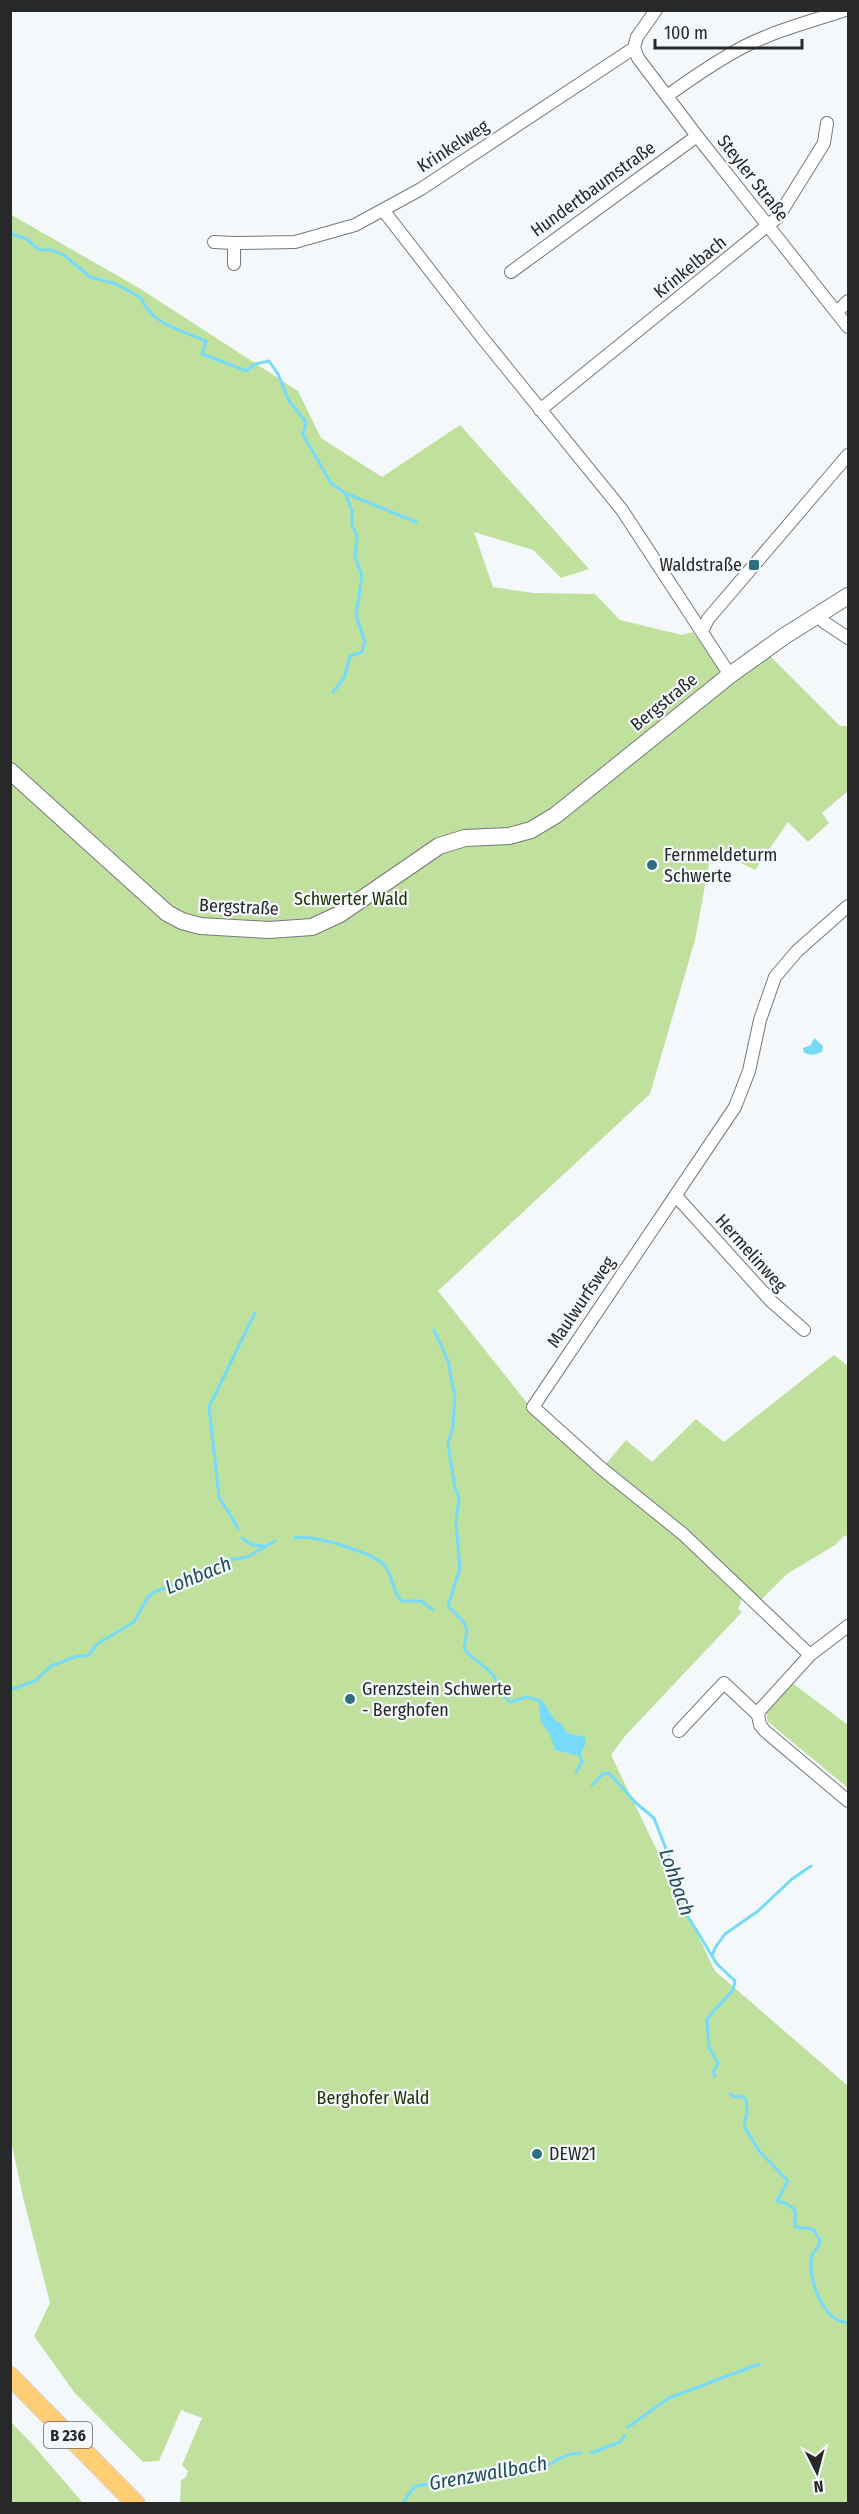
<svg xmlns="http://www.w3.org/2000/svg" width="859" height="2514" font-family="'Fira Sans Condensed',sans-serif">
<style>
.green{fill:#c0e09e}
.water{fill:#76dbfb}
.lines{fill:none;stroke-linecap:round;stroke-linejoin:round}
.stream{stroke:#76dbfb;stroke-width:3}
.street-casing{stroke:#76797b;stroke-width:14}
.secondary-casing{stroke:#76797b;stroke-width:18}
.primary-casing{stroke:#d4d4d4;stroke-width:20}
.street{stroke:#fff;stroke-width:12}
.secondary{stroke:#fff;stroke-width:16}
.primary{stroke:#fecd74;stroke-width:18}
.poi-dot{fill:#2e6e83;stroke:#f5f8fa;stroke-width:2}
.labels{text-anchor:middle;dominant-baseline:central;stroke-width:4.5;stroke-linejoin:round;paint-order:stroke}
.shield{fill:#f5f8fa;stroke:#656668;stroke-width:1.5}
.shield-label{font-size:16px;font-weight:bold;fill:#272829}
.street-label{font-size:18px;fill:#272829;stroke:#f5f8fa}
.poi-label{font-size:18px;fill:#272829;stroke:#f5f8fa;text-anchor:start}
.park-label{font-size:18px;fill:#213500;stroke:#f5f8fa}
.water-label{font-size:20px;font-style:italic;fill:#204d5a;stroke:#f5f8fa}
</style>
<rect width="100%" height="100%" fill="#f5f8fa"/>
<path class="green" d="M10,214L139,288L298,391L321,438L382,477L460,425L589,569L561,578L533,550L474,532L493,587L533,593L595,594L620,620L682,635L693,632L720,670L715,679L769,655L840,726H848V791L822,813L829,823L808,842L788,822L755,870L712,848L695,940L650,1094L438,1291L531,1408L681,1536L740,1594L741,1601L738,1609L742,1612L625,1736L611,1755L715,1971L848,2086V2503H180L181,2480L186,2477L188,2471L182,2465L202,2418L181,2410L159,2461L143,2462L74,2392L34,2336L50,2303L23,2197L10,2136Z
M834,1355L848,1366V1538L845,1535L835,1545L787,1574L759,1602L604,1466L626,1440L652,1462L696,1419L724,1442Z
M791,1682L848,1725V1788L767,1721V1712Z
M11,2422L34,2446L83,2503H11Z"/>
<path class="water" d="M814,1038L823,1046L822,1052L813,1055L804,1053L803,1048L811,1045Z
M538,1700H542L555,1720L562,1725L567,1733L585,1737L586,1743L580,1756L555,1750L550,1734L541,1722Z"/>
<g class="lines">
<path class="stream" d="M10,231L14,235L25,238L40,250H52L65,256L90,277L116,284L141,298C151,324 182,331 206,341L202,354L247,371L255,364L269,361L278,374L289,401L306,422L303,435L331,483L345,493L352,510V525L357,536L355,556L362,576L356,615L365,642L362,652L350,656L344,678L333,692
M345,493L416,522
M434,1330L448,1361L455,1397L453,1426L448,1444L455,1488L459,1498L456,1523L460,1568L448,1606L463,1621L467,1630L464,1648C471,1660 483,1663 492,1674C499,1682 500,1695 510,1702L527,1697L538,1700
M238,1528L219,1497L209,1407L255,1313
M242,1538L252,1545L265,1546
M295,1538C312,1534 370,1552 383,1564C394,1574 391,1592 402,1601H421L432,1609
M10,1690L35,1681L51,1666L75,1657L89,1655L97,1644L134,1622L148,1597L154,1592L184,1581L219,1562L247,1557L275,1541
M576,1772L582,1762L580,1756
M592,1785L603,1774L609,1773L636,1803L654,1818L683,1893L687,1915L717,1964L735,1981L733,1990L707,2019L709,2047L718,2063L713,2072L715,2076
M712,1956L715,1948L725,1934L758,1911L792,1879L811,1866
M730,2094L734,2097L742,2096L746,2100L747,2112L744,2126L759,2151L788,2181L777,2201L787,2204L795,2210V2227L813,2229L820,2240C820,2248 814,2249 812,2256C806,2275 824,2325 848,2322
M628,2427L669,2398L759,2364
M591,2453L620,2442L625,2435
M402,2504L415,2486L538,2468C558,2464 558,2454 581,2453"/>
<defs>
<path id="street" d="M634,48L638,58L697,136L848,327
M667,96C692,78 718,60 745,46C777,30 812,21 845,10
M383,210L480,335L622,510L730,675
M214,242L234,243L295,242L355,225L421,189L634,48L637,37L656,10
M234,264V243
M511,272L697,136
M837,312L848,301
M540,410L778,217L824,143L827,123
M819,614L824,622L848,638
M702,631L708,619L848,455
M676,1196L771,1301L804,1330
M810,1655L683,1534L601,1468L533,1407L735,1107L749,1071L760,1020L775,977L797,951L848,906
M758,1715L760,1710L810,1655L848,1626
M758,1715L760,1725L765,1731L848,1801
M679,1731L724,1683L758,1715"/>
<path id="secondary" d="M10,771L167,913L182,921L200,926L269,930L312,927L340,914L439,846L465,838L509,836L531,830L556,815L730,675L783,637L848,596"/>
<path id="primary" d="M10,2376L136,2504"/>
</defs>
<use href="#street" class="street-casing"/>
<use href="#secondary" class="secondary-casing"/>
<use href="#primary" class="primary-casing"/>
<use href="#street" class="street"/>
<use href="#secondary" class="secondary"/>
<use href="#primary" class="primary"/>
</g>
<g class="poi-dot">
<rect x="748" y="559" width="12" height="12" rx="3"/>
<circle cx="652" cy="865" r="6"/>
<circle cx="350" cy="1699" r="6"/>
<circle cx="537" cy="2154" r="6"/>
</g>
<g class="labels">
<rect class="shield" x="44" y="2422" width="48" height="26" rx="4.5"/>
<g class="shield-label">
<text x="68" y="2435">B 236</text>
</g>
<g class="street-label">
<text transform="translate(453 146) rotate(-33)">Krinkelweg</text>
<text transform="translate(753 178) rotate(52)">Steyler Straße</text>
<text transform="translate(593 189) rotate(-36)">Hundertbaumstraße</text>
<text transform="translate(690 267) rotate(-39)">Krinkelbach</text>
<text transform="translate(664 702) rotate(-39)">Bergstraße</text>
<text transform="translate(239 907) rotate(3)">Bergstraße</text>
<text transform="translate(751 1253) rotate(48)">Hermelinweg</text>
<text transform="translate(581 1302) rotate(-56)">Maulwurfsweg</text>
</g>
<g class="poi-label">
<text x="742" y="565" text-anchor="end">Waldstraße</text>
<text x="664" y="855">Fernmeldeturm<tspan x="664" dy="21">Schwerte</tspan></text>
<text x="362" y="1689">Grenzstein Schwerte<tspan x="362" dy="21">- Berghofen</tspan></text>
<text x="549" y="2154">DEW21</text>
</g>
<g class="park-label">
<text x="351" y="899">Schwerter Wald</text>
<text x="373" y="2098">Berghofer Wald</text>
</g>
<g class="water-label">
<text transform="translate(198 1575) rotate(-22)">Lohbach</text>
<text transform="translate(677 1882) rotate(71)">Lohbach</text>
<text transform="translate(488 2473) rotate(-10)">Grenzwallbach</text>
</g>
</g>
<rect width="859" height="2514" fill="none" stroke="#272829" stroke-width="24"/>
<g transform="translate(817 2472) rotate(174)" stroke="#f5f8fa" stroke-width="4.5" paint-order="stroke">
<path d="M0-4.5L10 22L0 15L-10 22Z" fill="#272829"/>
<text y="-9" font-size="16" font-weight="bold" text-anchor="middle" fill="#272829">N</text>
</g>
<path d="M655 39v9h147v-9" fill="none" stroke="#272829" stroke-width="3"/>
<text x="664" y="39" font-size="18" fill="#272829" stroke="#f5f8fa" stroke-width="4.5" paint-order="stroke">100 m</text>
</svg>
